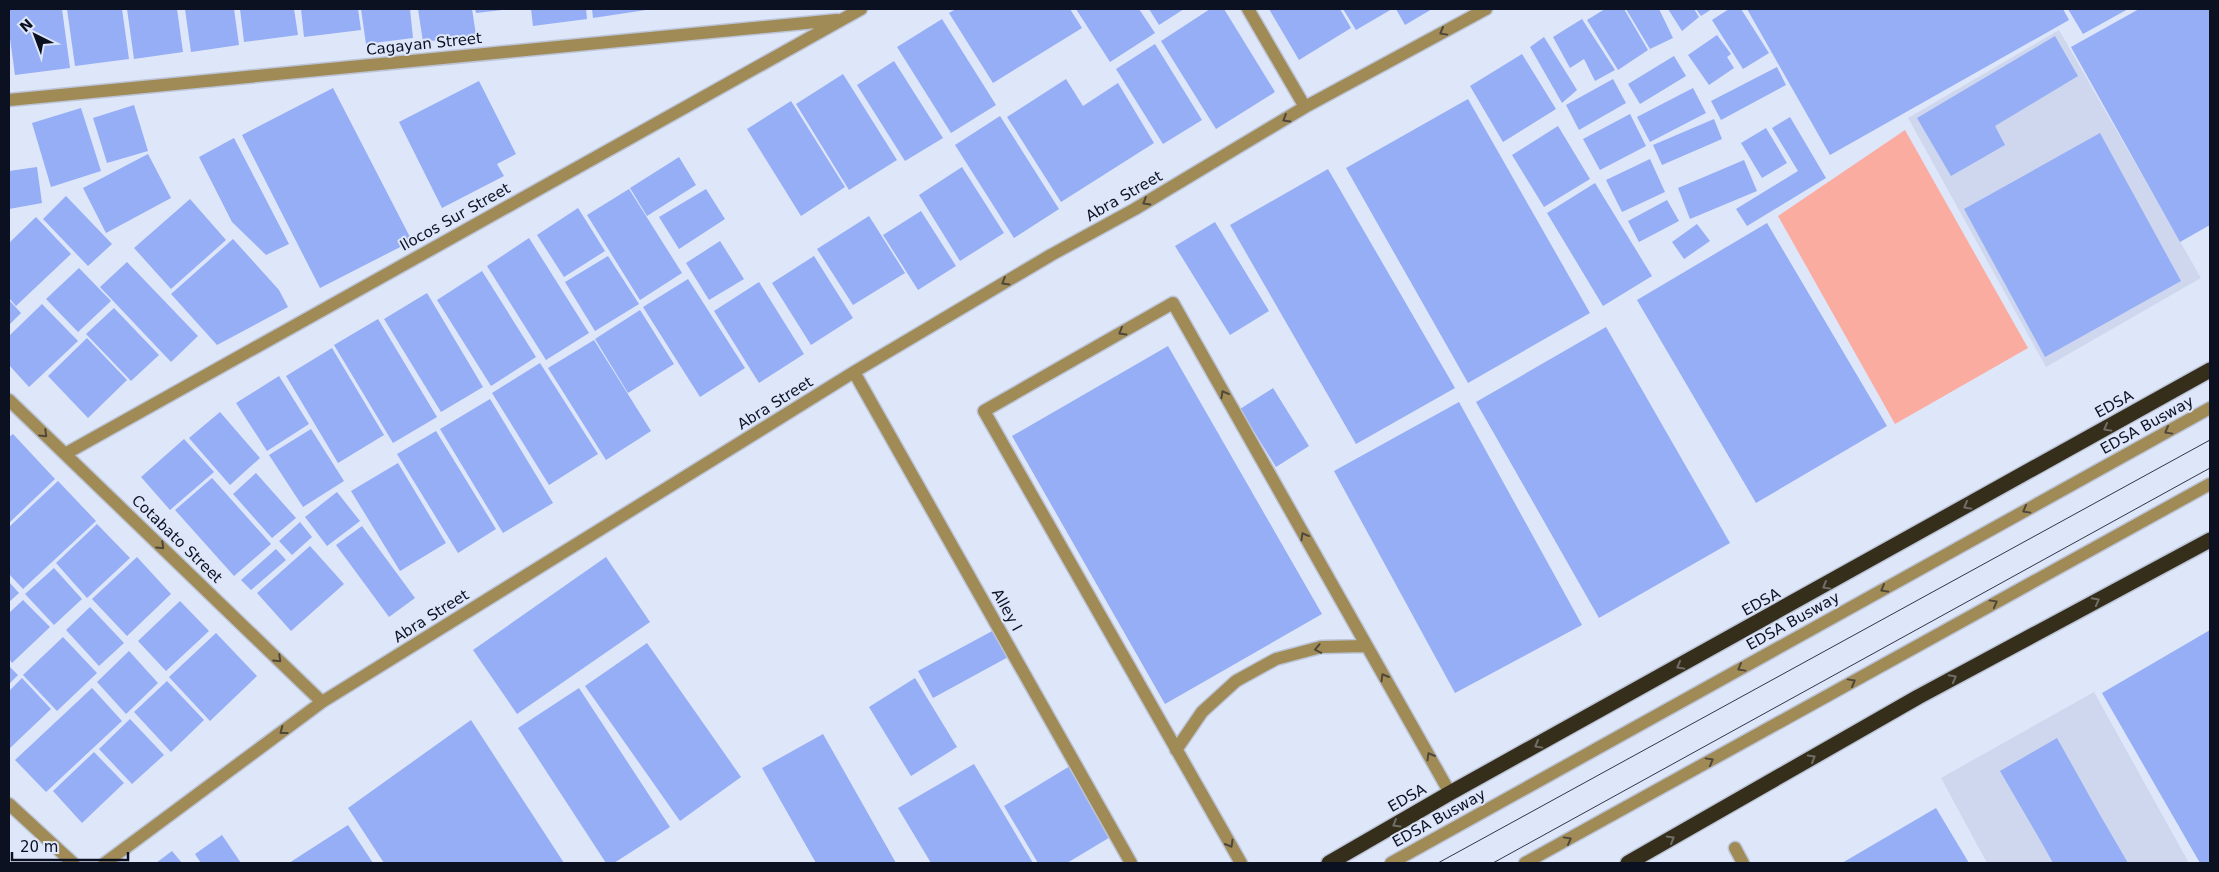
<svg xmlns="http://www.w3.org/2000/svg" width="2219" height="872" font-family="'DejaVu Sans',sans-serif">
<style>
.built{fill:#ced7ee}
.green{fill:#fbaca0}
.building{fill:#95aef5}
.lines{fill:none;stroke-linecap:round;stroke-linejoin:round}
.minor-casing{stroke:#bcc4d7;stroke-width:15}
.highway-casing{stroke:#bcc4d7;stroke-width:18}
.minor{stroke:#a08b57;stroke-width:12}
.highway{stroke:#352e1b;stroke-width:15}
.tram{stroke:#323749;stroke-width:1}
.oneway{stroke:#4f483a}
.oneway2{stroke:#706e69}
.labels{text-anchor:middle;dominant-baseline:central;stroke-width:4;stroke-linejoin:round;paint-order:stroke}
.street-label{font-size:15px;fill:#0c1122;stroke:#dee6fa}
</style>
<rect width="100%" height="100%" fill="#dee6fa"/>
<path class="built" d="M2059,30L2201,278L2046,367L1908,118Z
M2094,692L2189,863H1987L1941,778Z"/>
<path class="green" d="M1905,130L2028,348L1895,424L1778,216Z"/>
<path class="building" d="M9,9H62L70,68L15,75L9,31Z
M67,9H122L129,59L75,66Z
M127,9H177L183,52L134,59Z
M185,9H234L239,45L191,52Z
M240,9H294L298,35L244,42Z
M301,9H358L361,30L304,37Z
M361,9H410L413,38L366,44Z
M418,9H472L476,35L423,42Z
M475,9H502V10L476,13Z
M531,9H586L587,19L533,26Z
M592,9H645L646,10L593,18Z
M956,9H1070L1082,28L993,83L949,13Z
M1076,9H1139L1155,33L1110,62Z
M1149,9H1184L1159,25Z
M1210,9H1224L1275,92L1216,129L1161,41Z
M1269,9H1340L1351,28L1299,60Z
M1343,9H1392L1356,30Z
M1396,9H1432L1405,25Z
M1605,9H1624L1648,50L1618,70L1587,20Z
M1626,9H1659L1673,38L1650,49Z
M1668,9H1694L1699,17L1682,31Z
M1696,9H1712L1701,16Z
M1729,9H1741L1769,53L1743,69L1712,20Z
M1747,9H2063L2069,20L1830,155Z
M2068,9H2128L2083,34Z
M2139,9H2210V225L2180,242L2071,47Z
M942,19L996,105L951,133L897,47Z
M1582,19L1615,70L1595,81L1584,59L1570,68L1553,37Z
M1717,35L1731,54L1727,57L1734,68L1709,85L1688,55Z
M2055,36L2078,76L1995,126L2005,145L1951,176L1917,118Z
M1544,37L1577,90L1562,103L1530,47Z
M1155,44L1202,120L1163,144L1116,69Z
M1522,54L1556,109L1503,142L1470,86Z
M1674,56L1686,76L1640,104L1628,84Z
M894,61L943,138L905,161L857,85Z
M1777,67L1786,85L1721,120L1711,101Z
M843,74L897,160L849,190L796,104Z
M1066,79L1083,106L1118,83L1154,143L1061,202L1007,117Z
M1613,79L1626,103L1579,130L1566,105Z
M479,81L516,154L497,164L504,176L442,208L399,122Z
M333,88L412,241L320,288L242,135Z
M1693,88L1706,113L1650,142L1637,117Z
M1468,99L1590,313L1468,383L1346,168Z
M791,101L845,187L801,216L747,129Z
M134,105L148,151L107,163L93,118Z
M81,108L101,171L51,187L32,123Z
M1630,114L1646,146L1600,170L1583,139Z
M1000,116L1059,209L1014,238L955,145Z
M1790,117L1826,178L1747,226L1736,209L1798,171L1772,128Z
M1714,119L1722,139L1662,165L1653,145Z
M1558,126L1590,179L1544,207L1512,155Z
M1766,128L1787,163L1762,178L1741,143Z
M2100,133L2181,281L2045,357L1964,209Z
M234,138L289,244L266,255L232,222L199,157Z
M148,154L171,198L106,233L83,188Z
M679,157L696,185L647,216L630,188Z
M1650,159L1665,192L1622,212L1606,180Z
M1744,160L1757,191L1690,219L1678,188Z
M37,167L42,203L9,209V171Z
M962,167L1004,233L960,261L919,195Z
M1328,169L1455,388L1356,444L1230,225Z
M1595,183L1652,276L1603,306L1547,213Z
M629,189L682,273L640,300L587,215Z
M706,189L725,219L679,249L659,217Z
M66,196L112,244L88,266L43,219Z
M190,199L226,240L171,289L134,248Z
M1667,200L1679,221L1639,242L1628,221Z
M578,208L605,251L564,277L537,235Z
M921,211L956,266L918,290L883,235Z
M869,216L905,273L853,305L817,249Z
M36,217L71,254L16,306L9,298V243Z
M1215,222L1269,311L1230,335L1175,246Z
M1767,223L1887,426L1756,503L1637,300Z
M1697,224L1710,241L1684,259L1672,242Z
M529,238L589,333L546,360L487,266Z
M233,239L279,290L288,307L217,345L171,294Z
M720,241L744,279L709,300L686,263Z
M608,256L639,304L595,331L565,282Z
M814,256L853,318L811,345L772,283Z
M127,262L198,336L171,362L100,287Z
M79,268L111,301L78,332L46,299Z
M482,271L536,357L491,386L437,300Z
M688,279L745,368L700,397L643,307Z
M759,282L804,354L759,383L714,311Z
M427,293L483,387L441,412L384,319Z
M9,300L21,313L9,325Z
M42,304L78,341L29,387L9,365V336Z
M114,308L159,355L131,381L86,334Z
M640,310L674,364L628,393L595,339Z
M378,319L437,417L393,443L334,345Z
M1606,327L1730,543L1599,618L1476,402Z
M87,338L127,380L88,418L48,376Z
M594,340L651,431L606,460L548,368Z
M1168,346L1322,614L1165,704L1012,436Z
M332,348L384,435L338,463L286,376Z
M540,363L598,454L549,485L492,393Z
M279,376L309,424L267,451L236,403Z
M1273,388L1309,446L1276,467L1240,409Z
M490,399L553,503L503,533L440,429Z
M1459,402L1582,625L1455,693L1334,471Z
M220,412L260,458L230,485L189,438Z
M311,429L344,481L303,507L269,455Z
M436,431L496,529L458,553L397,454Z
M13,434L55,479L9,523V437Z
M184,439L214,472L170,510L141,477Z
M398,463L446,543L400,571L351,491Z
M256,473L296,518L272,538L233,494Z
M212,478L271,544L234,576L175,510Z
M58,481L96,521L23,589L9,574V527Z
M337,492L360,521L327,546L305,517Z
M300,522L312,537L292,555L279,541Z
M97,524L130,558L87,598L56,563Z
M362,526L415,598L389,617L336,545Z
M310,546L344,584L291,631L257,593Z
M276,549L286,560L251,590L241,580Z
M137,557L171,594L127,636L92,599Z
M606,557L650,622L517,714L473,650Z
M54,568L82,599L54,625L25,594Z
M9,582L19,593L9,602Z
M23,600L50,627L12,663L9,659V613Z
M180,601L209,631L166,671L138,641Z
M90,607L124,643L99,666L66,630Z
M996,629L1010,656L933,698L918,671Z
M2210,630V863H2200L2102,693Z
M216,633L257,676L210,721L169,677Z
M63,637L97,673L57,711L23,675Z
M647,643L741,777L680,821L585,686Z
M129,651L158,683L126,714L97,682Z
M9,666L18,675L9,684Z
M22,678L51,709L9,749V691Z
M915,678L957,747L911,776L869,707Z
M167,681L204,720L171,752L134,712Z
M92,688L122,721L46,792L15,760Z
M579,688L670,827L614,863H606L518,728Z
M130,719L164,755L132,784L99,749Z
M471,720L564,863H384L348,808Z
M823,734L896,863H816L762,768Z
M2057,738L2100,815L2128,863H2053L2043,845L2000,771Z
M94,752L124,783L82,823L53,791Z
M974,764L1033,863H931L898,808Z
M1070,766L1112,836L1067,863H1038L1004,806Z
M1936,808L1969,863H1842Z
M348,825L373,863H289Z
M222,835L241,863H201L195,854Z
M172,851L182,863H156Z"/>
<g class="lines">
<defs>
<path id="minor" d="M1248,9L1305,107
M9,100L837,20
M854,372L1131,863
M9,400L322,702
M65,454L861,9
M1176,750L1202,712L1236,681L1276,659L1321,647L1366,646
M9,804L73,863
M1735,848L1743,863
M105,863L322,702L854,372L1051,255L1135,209L1305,107L1486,9
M1241,863L984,411L1173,303L1450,793
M1391,863L2210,408
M1525,863L2210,484"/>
<path id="highway" d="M1329,863L1450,793L2210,370
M1628,863L1918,697L2210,540"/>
</defs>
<use href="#minor" class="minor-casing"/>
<use href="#highway" class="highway-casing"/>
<use href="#minor" class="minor"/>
<use href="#highway" class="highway"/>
<path class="tram" d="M1438,863L2210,440
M1493,863L2210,468"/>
</g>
<defs><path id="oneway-chevron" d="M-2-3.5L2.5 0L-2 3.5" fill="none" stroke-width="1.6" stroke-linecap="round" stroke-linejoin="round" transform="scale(1.25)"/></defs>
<g class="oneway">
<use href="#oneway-chevron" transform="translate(1443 32) rotate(151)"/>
<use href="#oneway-chevron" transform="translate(1286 119) rotate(149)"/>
<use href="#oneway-chevron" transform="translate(1146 202) rotate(149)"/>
<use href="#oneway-chevron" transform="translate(1005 282) rotate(149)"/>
<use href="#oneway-chevron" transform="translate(1122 332) rotate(150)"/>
<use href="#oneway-chevron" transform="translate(1224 394) rotate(-119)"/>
<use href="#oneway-chevron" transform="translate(2168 431) rotate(151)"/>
<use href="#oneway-chevron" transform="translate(44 434) rotate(44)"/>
<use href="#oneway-chevron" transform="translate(2026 510) rotate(151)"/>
<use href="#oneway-chevron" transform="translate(1304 536) rotate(-119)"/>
<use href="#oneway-chevron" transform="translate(161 546) rotate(44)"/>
<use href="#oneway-chevron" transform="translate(1884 589) rotate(151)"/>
<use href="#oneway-chevron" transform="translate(1994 603) rotate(-29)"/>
<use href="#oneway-chevron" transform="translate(1318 649) rotate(169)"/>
<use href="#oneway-chevron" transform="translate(278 659) rotate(44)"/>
<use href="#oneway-chevron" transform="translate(1741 668) rotate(151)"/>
<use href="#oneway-chevron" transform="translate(1384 677) rotate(-120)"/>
<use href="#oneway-chevron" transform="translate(1852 682) rotate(-29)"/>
<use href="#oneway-chevron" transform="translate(283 731) rotate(143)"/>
<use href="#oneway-chevron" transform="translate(1430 756) rotate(-120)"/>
<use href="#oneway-chevron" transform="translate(1710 761) rotate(-29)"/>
<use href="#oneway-chevron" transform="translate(1568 840) rotate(-29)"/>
<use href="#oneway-chevron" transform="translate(1230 844) rotate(60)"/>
</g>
<g class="oneway2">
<use href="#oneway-chevron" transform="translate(2107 428) rotate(151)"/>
<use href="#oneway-chevron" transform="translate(1967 506) rotate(151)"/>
<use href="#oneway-chevron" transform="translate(1826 586) rotate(151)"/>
<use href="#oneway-chevron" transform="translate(2096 601) rotate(-28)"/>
<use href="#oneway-chevron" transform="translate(1680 666) rotate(151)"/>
<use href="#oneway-chevron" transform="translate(1953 678) rotate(-28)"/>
<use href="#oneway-chevron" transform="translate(1538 745) rotate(151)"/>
<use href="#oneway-chevron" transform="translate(1812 758) rotate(-30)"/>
<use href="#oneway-chevron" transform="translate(1396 824) rotate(150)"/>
<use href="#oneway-chevron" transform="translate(1671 839) rotate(-30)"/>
</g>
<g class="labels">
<g class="street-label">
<text transform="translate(424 44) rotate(-6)">Cagayan Street</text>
<text transform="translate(1124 196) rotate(-30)">Abra Street</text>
<text transform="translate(455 217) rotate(-29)">Ilocos Sur Street</text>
<text transform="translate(775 403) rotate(-32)">Abra Street</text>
<text transform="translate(2114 404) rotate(-29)">EDSA</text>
<text transform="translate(2147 425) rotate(-29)">EDSA Busway</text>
<text transform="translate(177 539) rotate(44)">Cotabato Street</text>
<text transform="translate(1761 602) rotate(-29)">EDSA</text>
<text transform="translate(1007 610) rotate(61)">Alley I</text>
<text transform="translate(431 616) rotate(-32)">Abra Street</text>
<text transform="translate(1793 621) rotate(-29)">EDSA Busway</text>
<text transform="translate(1407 798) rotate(-30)">EDSA</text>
<text transform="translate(1439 818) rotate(-29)">EDSA Busway</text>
</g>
</g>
<rect width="2219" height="872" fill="none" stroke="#0c1122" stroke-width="20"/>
<g transform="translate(35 35) rotate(318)" stroke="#dee6fa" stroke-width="4" paint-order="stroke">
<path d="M0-4L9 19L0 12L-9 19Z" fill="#0c1122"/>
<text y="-8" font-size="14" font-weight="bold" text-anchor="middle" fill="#0c1122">N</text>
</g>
<path d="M12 852v8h116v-8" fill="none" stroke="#0c1122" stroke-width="2.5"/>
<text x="20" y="852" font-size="15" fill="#0c1122" stroke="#dee6fa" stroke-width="4" paint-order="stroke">20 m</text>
</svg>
